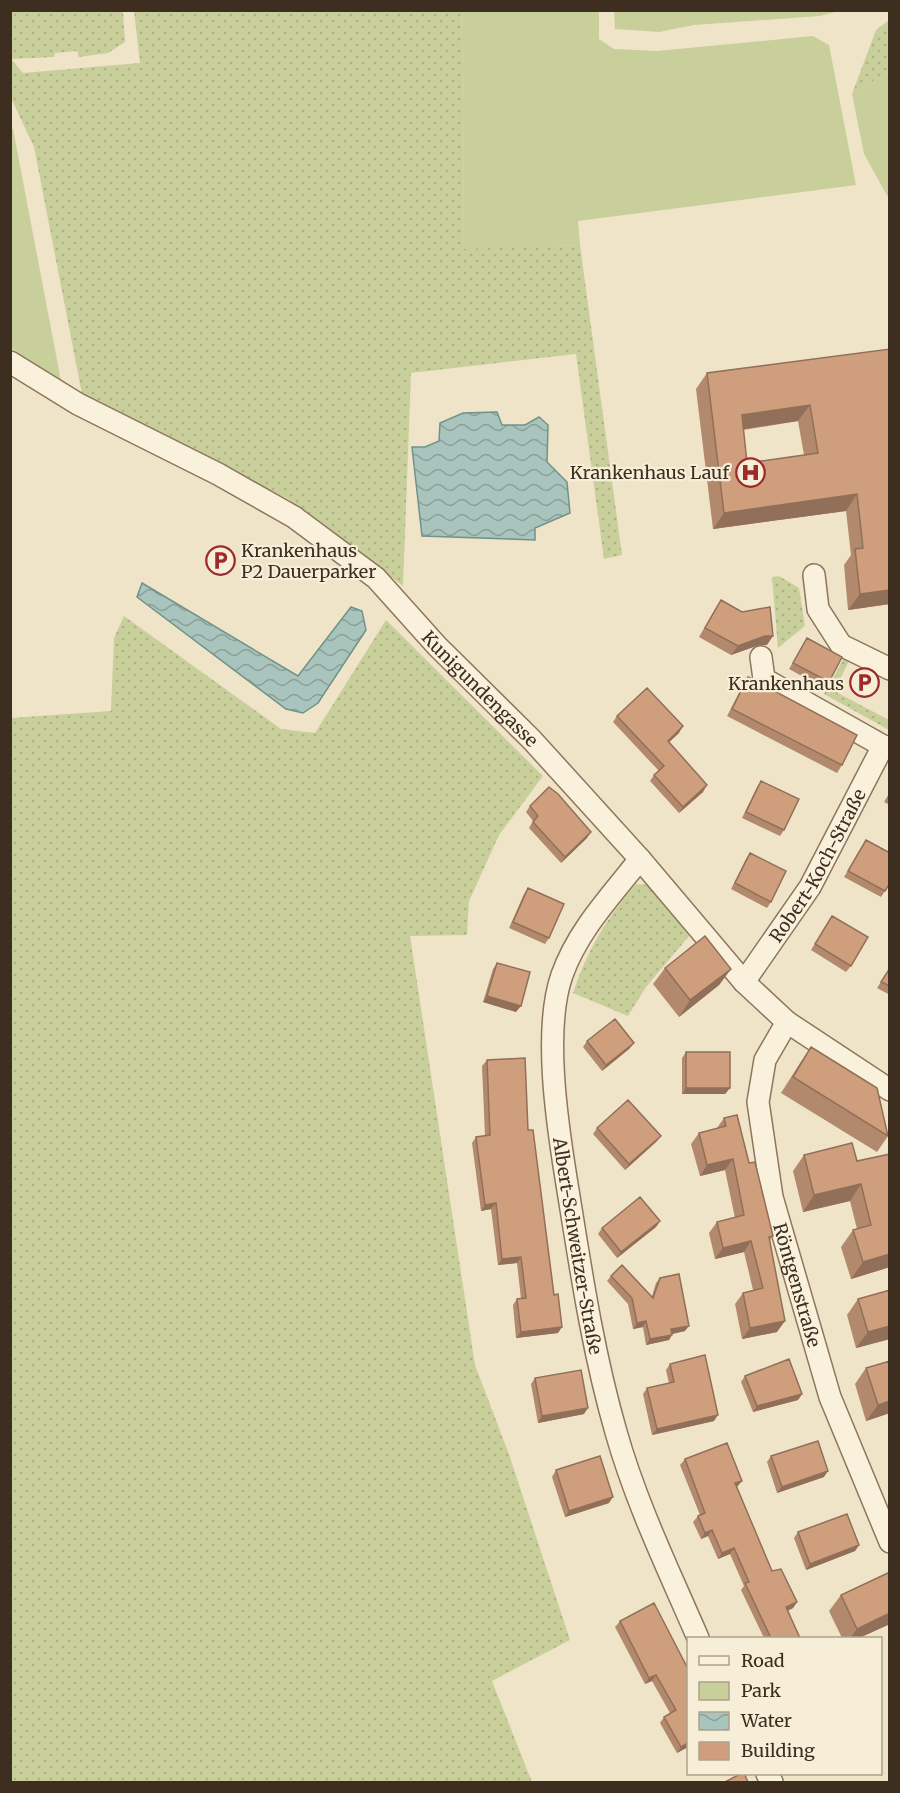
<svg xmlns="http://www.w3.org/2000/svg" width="900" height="1793" font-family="Merriweather,serif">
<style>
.grass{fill:url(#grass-dots)}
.green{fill:#c9cf9b}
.water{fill:url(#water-waves);stroke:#6f938a;stroke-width:1.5}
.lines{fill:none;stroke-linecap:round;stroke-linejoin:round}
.minor-casing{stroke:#8d765c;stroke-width:24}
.minor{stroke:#faf1dc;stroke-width:21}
.wall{fill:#b2896c;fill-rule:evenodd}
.shaded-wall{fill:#916f58}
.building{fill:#cf9f7d;stroke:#916f58;stroke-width:1.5;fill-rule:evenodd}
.labels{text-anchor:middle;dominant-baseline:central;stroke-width:4.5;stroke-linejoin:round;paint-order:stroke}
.poi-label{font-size:18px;fill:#3d2e20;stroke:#f7eed8;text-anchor:end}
.street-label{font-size:18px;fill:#3d2e20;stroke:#f7eed8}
</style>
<defs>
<pattern id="grass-dots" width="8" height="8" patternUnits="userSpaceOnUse" patternTransform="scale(1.5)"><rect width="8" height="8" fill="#c9cf9b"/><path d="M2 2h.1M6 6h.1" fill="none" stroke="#aeb285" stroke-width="1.8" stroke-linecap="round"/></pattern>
<pattern id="water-waves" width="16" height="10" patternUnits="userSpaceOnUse" patternTransform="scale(1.5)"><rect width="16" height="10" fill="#a9c4bc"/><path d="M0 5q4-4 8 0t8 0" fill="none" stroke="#8ba098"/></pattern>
</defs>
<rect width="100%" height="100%" fill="#f0e4c8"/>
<path class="grass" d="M10,11H123L125,42L108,53L79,57L77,51L55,53L54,57L11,59L23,73L140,63L134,11H461L464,100L463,248L580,245L622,555L604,559L576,354L411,373L403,586L288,499L82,394L34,147L11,98Z
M889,20V72L852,94L876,30Z
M779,576L799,588L805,626L778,648L772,577Z
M124,616L281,729L315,733L386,620L543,776L499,835L469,901L467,935L410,936L475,1365L510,1457L570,1640L492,1681L532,1782H11V718L111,711L114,638Z
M845,656L851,657L834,691L889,720V730L824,694Z
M636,884L649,885L689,936L646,987L628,1016L573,993C586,952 607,917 636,884Z"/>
<path class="green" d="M461,11H599V39L614,49L657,51L813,36L829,45L856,185L578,221L580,245L463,249L464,100Z
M614,11V10L839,11L820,16L694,25L659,32L615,29Z
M889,72V199L864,154L852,94Z
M10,129H13L61,381L11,348Z"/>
<path class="water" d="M497,412L502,425H525L539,417L548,425L547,462L567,482L570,513L535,528V540L422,536L412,447H425L439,441L440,423L463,413Z
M142,583L298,676L351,607L362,611L366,630L318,703L303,713L286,709L137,597Z"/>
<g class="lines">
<defs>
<g id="minor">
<path id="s1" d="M10,362L78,404L218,474L294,517L376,578L437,646L532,740L640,859L744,982L787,1022L890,1090"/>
<path d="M814,575L818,609L841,645L890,669"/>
<path d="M761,657L764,679L883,746"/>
<path id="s2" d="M640,859C611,896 578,930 562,975C543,1029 557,1122 566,1178C580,1264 592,1349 616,1432C636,1503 669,1571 698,1638"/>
<path id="s3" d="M744,982L810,887L883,746L890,749"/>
<path id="s4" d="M787,1022L765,1060L758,1102L772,1197L830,1397L890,1542"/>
<path d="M767,1774L772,1782"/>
</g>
</defs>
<use href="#minor" class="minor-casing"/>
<use href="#minor" class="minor"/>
</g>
<path class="wall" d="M890,349V604L848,610L844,565L851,555L846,511L713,529L696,389L707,373ZM798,421L804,455L747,463L743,430Z
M721,600L742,612L767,645H759L731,655L699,637L715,609Z
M807,638L829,682L824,688L789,669Z
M748,677L842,765L837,773L727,716L743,685Z
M617,716L679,733L669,742L703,792L679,813L650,781L654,775L659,771L613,722Z
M761,781L784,830L780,836L742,818L757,787Z
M890,792V805L884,802Z
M530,806L587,838L561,863L529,828L533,821L526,812Z
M866,840L885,891L881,897L844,877Z
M750,853L771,902L767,908L731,889L746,859Z
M528,888L549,938L545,944L509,928L524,894Z
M832,916L851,966L846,972L811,950Z
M497,963L516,1012L483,1002L493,969Z
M890,967V995L877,988Z
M665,968L731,969L719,985L679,1017L653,984Z
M587,1041L634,1043L629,1049L602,1071L583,1047Z
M811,1047L888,1136L877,1152L781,1093L800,1063Z
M686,1052L730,1088L725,1094H682V1058Z
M487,1060L528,1130L558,1333L516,1338L513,1305L517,1299H521L517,1263L498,1265L491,1209L481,1211L472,1143L476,1137L485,1136L482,1066Z
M724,1118L749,1163L773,1236L770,1240L777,1332L742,1339L735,1304L743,1293L753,1290L744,1252L715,1259L709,1233L717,1222L735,1218L725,1170L700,1176L691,1144L699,1133L717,1128Z
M597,1128L661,1136L656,1142L625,1170L593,1134Z
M890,1154V1267L851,1279L841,1247L853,1230L857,1229L850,1201L803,1212L793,1171L804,1155L857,1161Z
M660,1221L656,1227L617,1258L598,1234L602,1228Z
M611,1276L652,1296L656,1283L660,1278L685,1331L672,1334L669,1340L646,1345L643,1327L633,1329L628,1304L607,1281Z
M858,1299L890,1339L856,1348L847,1315Z
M890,1361V1413L866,1421L855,1384L866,1368Z
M670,1364L714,1421L652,1435L643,1394L647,1388L669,1383L666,1370Z
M745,1376L802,1394L798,1400L753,1412L741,1382Z
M535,1378L584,1414L538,1423L531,1384Z
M771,1456L824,1477L777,1493L767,1462Z
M685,1459L742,1481L736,1487L772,1571L797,1602L793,1608L788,1611L800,1638H764L741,1590L744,1586L730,1554L718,1559L708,1536L701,1539L693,1522L698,1516L700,1515L680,1465Z
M556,1470L609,1503L565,1517L552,1477Z
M798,1532L859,1545L855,1551L806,1570L794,1538Z
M890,1572V1624L859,1638H842L829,1611L841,1595Z
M654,1603L688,1747L677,1753L660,1723L664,1717L670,1713L652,1681L645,1684L615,1627L620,1621Z"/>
<path class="shaded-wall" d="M810,405L798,421L731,431L742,415Z
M857,494L846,511L713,529L724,513Z
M890,590V604L848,610L860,594Z
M765,636H773L767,645H759L731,655L738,646Z
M683,726L679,733L664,747L668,741Z
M707,785L703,792L679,813L683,807Z
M591,832L587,838L561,863L565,857Z
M731,969L719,985L679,1017L690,1000Z
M487,996L521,1006L516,1012L483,1002Z
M634,1043L629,1049L602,1071L606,1065Z
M686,1088H730L725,1094H682Z
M661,1136L656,1142L625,1170L629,1164Z
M733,1159L725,1170L700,1176L707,1165Z
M861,1184L850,1201L803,1212L814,1195Z
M496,1203L491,1209L481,1211L485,1205Z
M660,1221L656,1227L617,1258L621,1252Z
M751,1241L744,1252L715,1259L723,1248Z
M890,1254V1267L851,1279L863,1262Z
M521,1257L517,1263L498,1265L502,1259Z
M646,1321L643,1327L633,1329L637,1323Z
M785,1321L777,1332L742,1339L750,1328Z
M689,1326L685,1331L667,1335L671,1329Z
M890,1326V1339L856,1348L868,1332Z
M562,1327L558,1333L516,1338L521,1332Z
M672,1335L669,1340L646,1345L650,1339Z
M802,1394L798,1400L753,1412L757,1406Z
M890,1401V1413L866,1421L878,1405Z
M588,1408L584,1414L538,1423L542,1416Z
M718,1415L714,1421L652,1435L657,1429Z
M828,1471L824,1477L777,1493L782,1487Z
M742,1481L737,1487L730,1490L735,1483Z
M613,1497L609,1503L565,1517L569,1511Z
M712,1530L708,1536L701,1539L705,1533Z
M859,1545L855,1551L806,1570L810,1564Z
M734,1548L730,1554L718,1559L722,1553Z
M797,1602L793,1608L782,1613L786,1607Z
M890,1613V1624L859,1638H850L857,1629Z
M656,1675L652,1681L645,1684L649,1678Z
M688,1743V1747L677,1753L681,1747Z"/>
<path class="building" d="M890,349V590L860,594L855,549L863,548L857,494L724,513L707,373ZM810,405L818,453L747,463L742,415Z
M721,600L742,612L770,607L773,636H765L738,646L705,628Z
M807,638L842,657L829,682L793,663Z
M748,677L857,735L842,765L732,709Z
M647,688L683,726L668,741L707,785L683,807L654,775L664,766L617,716Z
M761,781L799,799L784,830L746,812Z
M549,787L558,794L591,832L565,857L533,822L538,816L530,806Z
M866,840L890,853V883L885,891L848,871Z
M750,853L786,871L771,902L735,883Z
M528,888L564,904L549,938L513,922Z
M832,916L868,937L851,966L815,944Z
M705,936L731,969L690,1000L665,968Z
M497,963L530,972L521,1006L487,996Z
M890,968V986L881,982Z
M615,1019L634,1043L606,1065L587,1041Z
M811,1047L877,1088L888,1136L793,1077Z
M686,1052H730V1088H686Z
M525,1058L528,1130H533L554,1295L558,1294L562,1327L521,1332L517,1299L526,1298L521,1257L502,1259L496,1203L485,1205L476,1137L490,1135L487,1060Z
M628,1100L661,1136L629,1164L597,1128Z
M737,1115L749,1163L755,1162L773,1236L769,1237L785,1321L750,1328L743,1293L763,1288L751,1241L723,1248L717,1222L744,1215L733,1159L707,1165L699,1133L726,1126L724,1118Z
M852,1143L857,1161L890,1154V1254L863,1262L853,1230L871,1225L861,1184L814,1195L804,1155Z
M640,1197L660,1221L621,1252L602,1228Z
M622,1265L653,1298L660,1278L679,1274L689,1326L671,1329L672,1335L650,1339L646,1321L637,1323L632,1298L611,1276Z
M890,1290V1326L868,1332L858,1299Z
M705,1355L718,1415L657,1429L647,1388L674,1382L670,1364Z
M789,1359L802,1394L757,1406L745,1376Z
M890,1361V1401L878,1405L866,1368Z
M581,1370L588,1408L542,1416L535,1378Z
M818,1441L828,1471L782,1487L771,1456Z
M727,1443L742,1481L735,1483L772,1571L781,1569L797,1602L786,1607L800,1638H771L745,1583L749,1582L734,1548L722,1553L712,1530L705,1533L698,1516L705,1513L685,1459Z
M600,1456L613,1497L569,1511L556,1470Z
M847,1514L859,1545L810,1564L798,1532Z
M890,1572V1613L857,1629L841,1595Z
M654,1603L688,1669V1743L681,1747L664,1717L676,1710L656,1675L649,1678L620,1621Z
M742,1773H744L748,1782H725Z"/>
<defs>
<symbol id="hospital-ring" viewBox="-11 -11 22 22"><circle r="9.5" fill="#f7eed8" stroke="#9e2a2b" stroke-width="1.5"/><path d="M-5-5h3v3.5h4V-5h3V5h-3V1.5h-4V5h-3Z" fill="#9e2a2b"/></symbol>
<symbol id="parking-ring" viewBox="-11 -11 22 22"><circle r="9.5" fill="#f7eed8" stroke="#9e2a2b" stroke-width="1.5"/><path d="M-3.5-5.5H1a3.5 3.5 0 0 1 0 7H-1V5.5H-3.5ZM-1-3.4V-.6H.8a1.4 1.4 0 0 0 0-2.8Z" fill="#9e2a2b"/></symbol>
</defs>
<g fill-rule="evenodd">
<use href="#hospital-ring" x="734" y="456" width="33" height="33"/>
<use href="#parking-ring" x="204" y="544" width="33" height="33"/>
<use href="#parking-ring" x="848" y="666" width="33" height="33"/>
</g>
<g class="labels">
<g class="poi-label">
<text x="729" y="472">Krankenhaus Lauf</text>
<text x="241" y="550" text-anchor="start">Krankenhaus<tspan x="241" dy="21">P2 Dauerparker</tspan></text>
<text x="844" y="683">Krankenhaus</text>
</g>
<g class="street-label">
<text stroke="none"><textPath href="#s1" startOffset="578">Kunigundengasse</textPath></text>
<text stroke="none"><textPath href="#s3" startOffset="138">Robert-Koch-Straße</textPath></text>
<text stroke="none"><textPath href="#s2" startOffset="414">Albert-Schweitzer-Straße</textPath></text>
<text stroke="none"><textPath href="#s4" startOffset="274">Röntgenstraße</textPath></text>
</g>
</g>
<rect width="900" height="1793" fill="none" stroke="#3d2e20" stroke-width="24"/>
<rect x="687" y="1637" width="195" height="138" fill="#f7eed8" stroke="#ada18e" stroke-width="1.5"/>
<rect x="699" y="1656" width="30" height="9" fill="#faf1dc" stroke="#ada18e" stroke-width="1.5"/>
<text x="741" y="1667" font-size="18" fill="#3d2e20">Road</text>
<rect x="699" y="1682" width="30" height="18" fill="#c9cf9b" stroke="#ada18e" stroke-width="1.5"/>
<text x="741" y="1697" font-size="18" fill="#3d2e20">Park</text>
<rect x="699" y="1712" width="30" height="18" fill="url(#water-waves)" stroke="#ada18e" stroke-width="1.5"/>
<text x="741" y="1727" font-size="18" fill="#3d2e20">Water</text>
<rect x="699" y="1742" width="30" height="18" fill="#cf9f7d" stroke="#ada18e" stroke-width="1.5"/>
<text x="741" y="1757" font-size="18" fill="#3d2e20">Building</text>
</svg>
